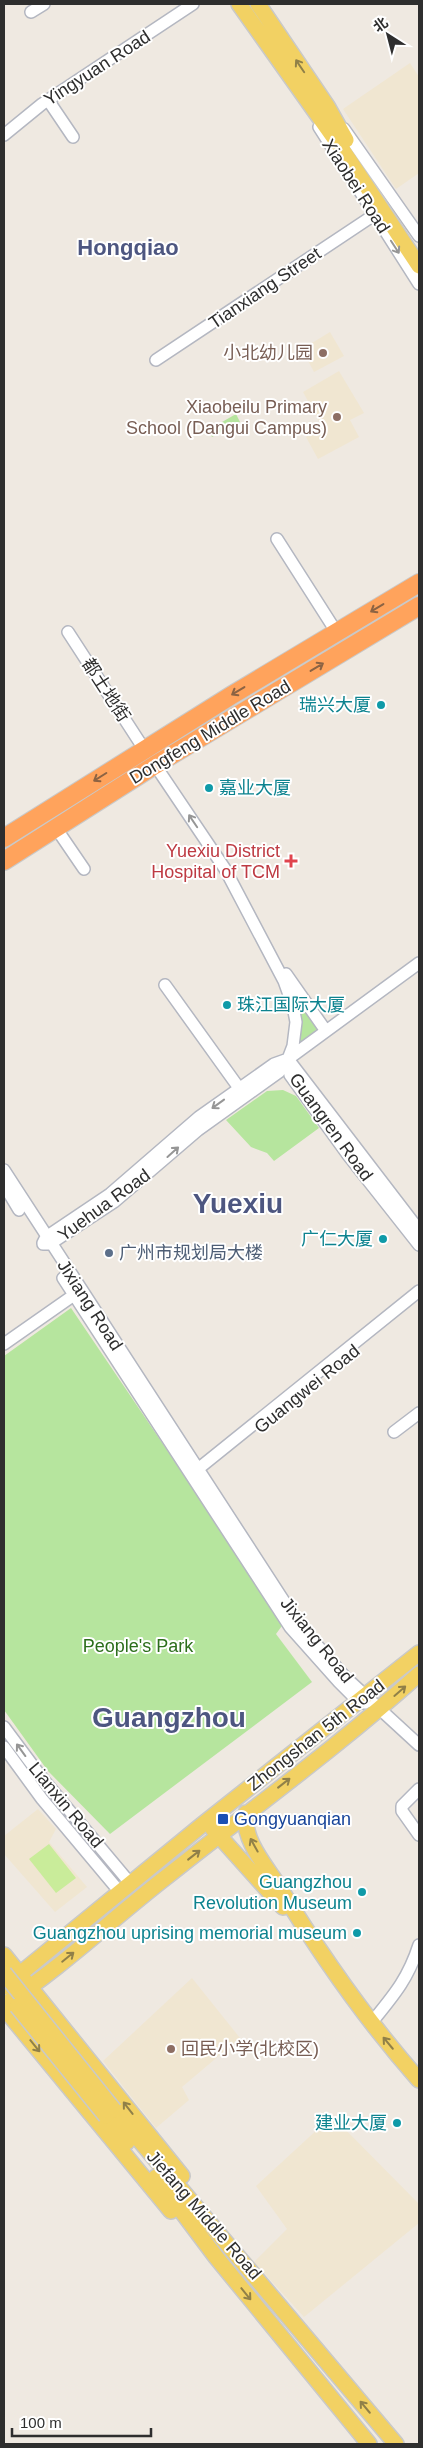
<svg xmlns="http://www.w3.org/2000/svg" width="423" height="2448" font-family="Helvetica,'Noto Sans SC',sans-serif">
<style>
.education{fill:#f0e6d1}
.green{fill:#b6e59e}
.pitch{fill:#c9ec9a}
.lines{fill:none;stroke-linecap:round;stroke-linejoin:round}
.minor-casing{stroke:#b4b7c1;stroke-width:14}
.major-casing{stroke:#c9c9c9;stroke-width:18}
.highway-casing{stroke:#c9c9c9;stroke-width:20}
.minor{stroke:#fff;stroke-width:11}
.major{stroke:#f2d163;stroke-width:15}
.highway{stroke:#ffa35c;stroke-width:18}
.major-bridge-casing{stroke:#c9c9c9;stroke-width:18;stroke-linecap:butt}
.major-bridge{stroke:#f2d163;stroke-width:15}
.oneway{stroke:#908048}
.oneway2{stroke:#969696}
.oneway3{stroke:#8c6343}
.education-dot{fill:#8d6e63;stroke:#fff;stroke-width:2}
.culture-dot{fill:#0f9aa8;stroke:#fff;stroke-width:2}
.health-dot{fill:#e0444e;stroke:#fff;stroke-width:2}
.service-dot{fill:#5c6f8a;stroke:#fff;stroke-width:2}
.transit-dot{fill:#1a4fb4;stroke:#fff;stroke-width:2}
.labels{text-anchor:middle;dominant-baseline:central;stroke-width:4;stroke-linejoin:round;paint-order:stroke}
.street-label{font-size:18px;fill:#2e2e2e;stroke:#fff}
.education-label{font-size:18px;fill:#785e54;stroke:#fff;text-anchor:end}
.culture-label{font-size:18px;fill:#0d838f;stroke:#fff;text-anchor:end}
.health-label{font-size:18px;fill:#be3a42;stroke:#fff;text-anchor:end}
.service-label{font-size:18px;fill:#4e5e75;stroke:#fff;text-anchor:start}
.park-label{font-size:18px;fill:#2c6e1b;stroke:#fff}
.transit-label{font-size:18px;fill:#164399;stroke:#fff;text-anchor:start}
.district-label{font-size:22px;font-weight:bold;fill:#4d5680;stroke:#fff}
.town-label{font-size:28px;font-weight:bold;fill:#4d5680;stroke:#fff}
</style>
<rect width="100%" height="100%" fill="#efe9e1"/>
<path class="education" d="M410,63L419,77V173L396,189L343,109Z
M330,332L344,356L314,372L302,349Z
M339,371L364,413L350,420L359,437L318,459L306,437L323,428L303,392Z
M38,1809L56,1829L49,1842L87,1887L55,1912L4,1854V1836Z
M192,1978L240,2038L182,2087L189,2100L156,2128L103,2061Z
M332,2116L419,2204V2223L304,2317L254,2262L287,2229L256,2186Z"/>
<path class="green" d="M236,414L240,422L212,437L208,430Z
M295,994L319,1028L298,1044Z
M283,1090L296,1096L319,1128L274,1161L267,1153L251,1147L226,1120L267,1091Z
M71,1308L284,1623L276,1634L312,1682L110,1834L48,1771L4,1710V1356Z"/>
<path class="pitch" d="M49,1844L76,1878L56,1893L29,1859Z"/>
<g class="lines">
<defs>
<path id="minor" d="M31,12L44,4
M48,100L73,137
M319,127L419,284
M344,129L419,236
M4,135L42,104L193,4
M156,360L374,215
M277,539L337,633
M68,632L144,749
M155,765L225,869L284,981L293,1006L296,1022L293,1046L288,1059L290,1075L348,1155L419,1245
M56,828L84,869
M286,974L326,1031
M165,985L239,1088
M288,1059L419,1230
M4,1170L300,1626L345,1677L419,1745
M4,1185L19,1210
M43,1243L46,1237L110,1194L199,1117L274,1064L288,1059
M43,1244H50L114,1202L198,1130L279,1072L288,1059L419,963
M63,1278L290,1627L339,1682L359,1702L365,1703
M4,1344L74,1295
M394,1432L419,1413
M193,1473L419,1291
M4,1727L42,1778L130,1883
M4,1747L42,1799L119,1891
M419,1789L402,1806V1811L419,1835
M372,2022C394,1995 408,1979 419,1945"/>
<path id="major" d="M239,4L344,152L419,266
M258,4L327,106L346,140
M246,1813C242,1839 265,1865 278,1885C320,1954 366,2020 419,2080
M213,1829L283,1907
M4,1955L182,2176
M4,1987L202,1825L419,1653
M4,2005C61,1968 111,1920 165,1878C249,1811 339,1746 419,1674
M4,2008L171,2211
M114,2110L396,2444
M106,2116L127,2142
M156,2177L216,2257L369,2444"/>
<path id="highway" d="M4,838L232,695L419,583
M4,861L155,765L419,606"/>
</defs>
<use href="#minor" class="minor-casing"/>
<use href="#major" class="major-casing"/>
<use href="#highway" class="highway-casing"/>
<use href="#minor" class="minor"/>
<use href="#major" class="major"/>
<use href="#highway" class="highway"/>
<defs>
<path id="major-bridge" d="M4,1973L114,2110
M17,2006L106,2116"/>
</defs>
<use href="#major-bridge" class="major-bridge-casing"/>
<use href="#major-bridge" class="major-bridge"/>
</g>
<defs><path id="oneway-shaft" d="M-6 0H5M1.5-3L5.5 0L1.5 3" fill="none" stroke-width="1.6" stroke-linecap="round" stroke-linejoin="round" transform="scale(1.25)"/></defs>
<g class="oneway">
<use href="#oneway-shaft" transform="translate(300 66) rotate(-124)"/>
<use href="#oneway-shaft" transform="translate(400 1691) rotate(-41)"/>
<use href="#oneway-shaft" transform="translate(284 1783) rotate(-38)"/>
<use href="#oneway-shaft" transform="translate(254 1845) rotate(-119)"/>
<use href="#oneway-shaft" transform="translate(194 1855) rotate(-38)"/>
<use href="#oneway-shaft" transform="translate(68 1957) rotate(-39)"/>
<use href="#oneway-shaft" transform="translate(388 2043) rotate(-130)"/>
<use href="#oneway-shaft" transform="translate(35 2046) rotate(51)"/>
<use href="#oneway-shaft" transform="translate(128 2108) rotate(-128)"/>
<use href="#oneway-shaft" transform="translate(246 2294) rotate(51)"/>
<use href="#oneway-shaft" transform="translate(365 2407) rotate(-130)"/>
</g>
<g class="oneway2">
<use href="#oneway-shaft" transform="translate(395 247) rotate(57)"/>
<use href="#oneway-shaft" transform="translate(193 821) rotate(-124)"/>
<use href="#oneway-shaft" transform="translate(218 1104) rotate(144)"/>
<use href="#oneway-shaft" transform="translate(173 1152) rotate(-42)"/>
<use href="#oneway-shaft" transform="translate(21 1750) rotate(-126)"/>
</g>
<g class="oneway3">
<use href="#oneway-shaft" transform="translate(377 608) rotate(149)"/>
<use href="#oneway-shaft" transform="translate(317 667) rotate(-31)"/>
<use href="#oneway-shaft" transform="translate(238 691) rotate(149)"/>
<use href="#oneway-shaft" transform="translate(100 777) rotate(148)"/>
</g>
<g class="education-dot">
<circle cx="323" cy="353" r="5"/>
<circle cx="337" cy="417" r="5"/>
<circle cx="171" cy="2049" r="5"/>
</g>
<g class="culture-dot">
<circle cx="381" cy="705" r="5"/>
<circle cx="209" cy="788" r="5"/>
<circle cx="227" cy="1005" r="5"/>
<circle cx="383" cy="1239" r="5"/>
<circle cx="362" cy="1892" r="5"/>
<circle cx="357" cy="1933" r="5"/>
<circle cx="397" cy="2123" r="5"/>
</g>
<path class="health-dot" d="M288.5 853.5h5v5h5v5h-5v5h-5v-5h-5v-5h5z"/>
<circle class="service-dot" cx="109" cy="1253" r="5"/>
<rect class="transit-dot" x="217" y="1813" width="12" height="12" rx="2.5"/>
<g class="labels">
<g class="street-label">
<text transform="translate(97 68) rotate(-33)">Yingyuan Road</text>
<text transform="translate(356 186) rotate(57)">Xiaobei Road</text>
<text transform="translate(265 288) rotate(-34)">Tianxiang Street</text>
<text transform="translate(106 690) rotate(57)">都土地街</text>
<text transform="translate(210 732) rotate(-31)">Dongfeng Middle Road</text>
<text transform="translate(331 1127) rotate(54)">Guangren Road</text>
<text transform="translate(104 1205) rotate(-36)">Yuehua Road</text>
<text transform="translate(90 1305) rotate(57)">Jixiang Road</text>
<text transform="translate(307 1389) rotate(-39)">Guangwei Road</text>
<text transform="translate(317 1640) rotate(51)">Jixiang Road</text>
<text transform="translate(316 1735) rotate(-38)">Zhongshan 5th Road</text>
<text transform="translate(66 1805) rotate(50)">Lianxin Road</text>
<text transform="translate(204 2215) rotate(49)">Jiefang Middle Road</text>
</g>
<g class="education-label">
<text x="313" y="353">小北幼儿园</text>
<text x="327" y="407">Xiaobeilu Primary<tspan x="327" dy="21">School (Dangui Campus)</tspan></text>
<text x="181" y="2049" text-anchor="start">回民小学(北校区)</text>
</g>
<g class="culture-label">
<text x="371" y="705">瑞兴大厦</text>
<text x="219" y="788" text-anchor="start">嘉业大厦</text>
<text x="237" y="1005" text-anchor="start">珠江国际大厦</text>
<text x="373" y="1239">广仁大厦</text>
<text x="352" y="1882">Guangzhou<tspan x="352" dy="21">Revolution Museum</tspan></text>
<text x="347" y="1933">Guangzhou uprising memorial museum</text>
<text x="387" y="2123">建业大厦</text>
</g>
<g class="health-label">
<text x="280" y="851">Yuexiu District<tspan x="280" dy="21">Hospital of TCM</tspan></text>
</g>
<g class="service-label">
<text x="119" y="1253">广州市规划局大楼</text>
</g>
<g class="park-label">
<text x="138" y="1646">People's Park</text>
</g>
<g class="transit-label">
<text x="234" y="1819">Gongyuanqian</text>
</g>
<g class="district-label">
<text x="128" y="247">Hongqiao</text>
</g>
<g class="town-label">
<text x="238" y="1203">Yuexiu</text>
<text x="169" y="1717">Guangzhou</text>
</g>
</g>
<rect width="423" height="2448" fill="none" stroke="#2e2e2e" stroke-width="10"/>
<g transform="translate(388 35) rotate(324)" stroke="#ffffff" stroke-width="4" paint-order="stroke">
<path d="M0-4L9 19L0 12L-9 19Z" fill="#2e2e2e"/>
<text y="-8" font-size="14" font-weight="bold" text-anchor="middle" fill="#2e2e2e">北</text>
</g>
<path d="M12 2428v8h139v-8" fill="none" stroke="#2e2e2e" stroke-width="2.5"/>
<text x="20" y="2428" font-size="15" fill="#2e2e2e" stroke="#ffffff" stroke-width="4" paint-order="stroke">100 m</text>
</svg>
